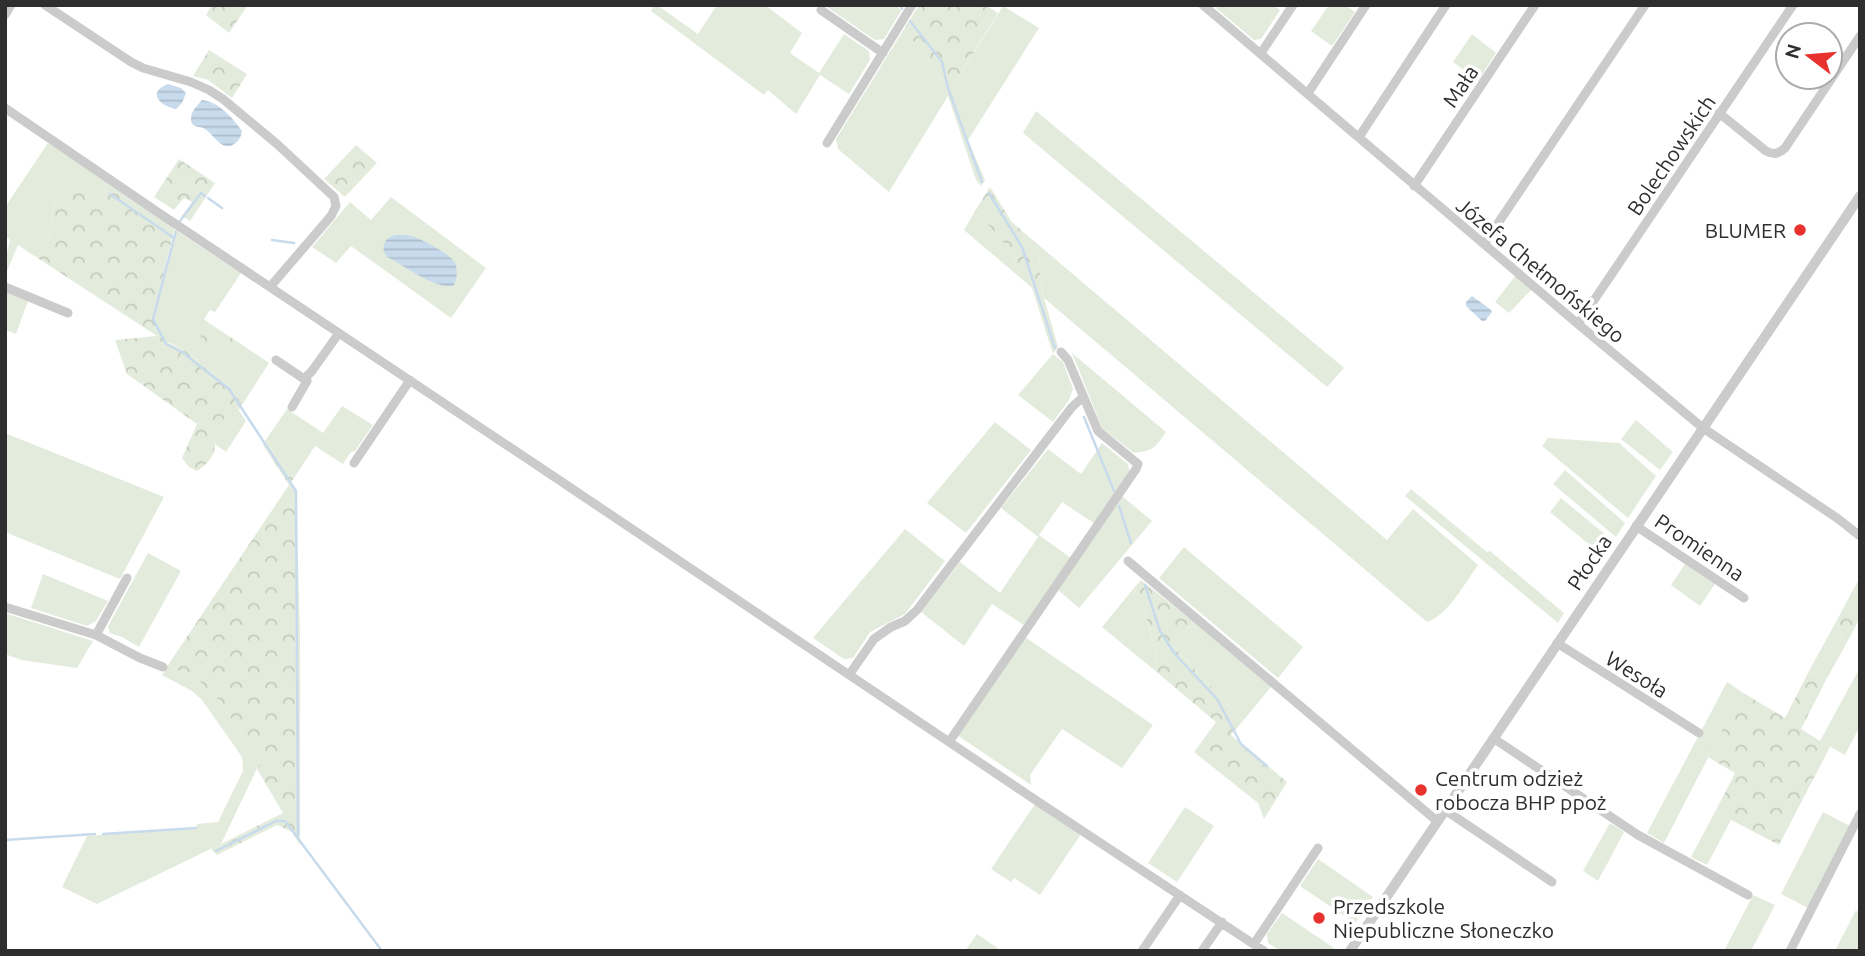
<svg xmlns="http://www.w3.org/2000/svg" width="1865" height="956" font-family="Ubuntu,sans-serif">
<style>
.grass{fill:#e3ecdc}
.forest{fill:url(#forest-crowns)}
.water{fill:url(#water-rules)}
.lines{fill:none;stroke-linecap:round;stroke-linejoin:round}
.stream{stroke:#c8dbec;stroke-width:2.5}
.minor{stroke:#cbcbcb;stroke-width:9}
.tertiary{stroke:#cbcbcb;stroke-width:10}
.poi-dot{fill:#e8322e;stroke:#fff;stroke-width:2.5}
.labels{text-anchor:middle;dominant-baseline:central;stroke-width:7;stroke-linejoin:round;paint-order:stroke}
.street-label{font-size:21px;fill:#2e2e2e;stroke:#fff}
.poi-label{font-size:21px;fill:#2e2e2e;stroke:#fff;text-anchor:start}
</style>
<defs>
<pattern id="forest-crowns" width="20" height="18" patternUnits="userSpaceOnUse" patternTransform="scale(1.75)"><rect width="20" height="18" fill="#e3ecdc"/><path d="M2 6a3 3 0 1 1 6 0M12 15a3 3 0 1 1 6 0" fill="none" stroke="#c3cbbd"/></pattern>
<pattern id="water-rules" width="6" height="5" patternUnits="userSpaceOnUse" patternTransform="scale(1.75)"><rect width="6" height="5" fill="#c8dbec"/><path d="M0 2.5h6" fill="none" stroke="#acbccb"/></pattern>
</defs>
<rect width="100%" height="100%" fill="#fff"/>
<path class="grass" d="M654,5H657L698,34L717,5H765L802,33L790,53L819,73L844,34L869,51L870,60L849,94L820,75L796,114L768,90L764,95L651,11Z
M824,5H897L901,11L884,39L875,40Z
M1217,5H1273L1280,10L1261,39L1254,40L1217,9Z
M1329,5H1345L1355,12L1332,46L1311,31Z
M1003,6L1039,28L968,140L985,180L981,186L976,180L948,96L889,192L838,149L836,139L904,29L936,70L944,90L950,91Z
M1472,34L1496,53L1478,81L1453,62Z
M1036,111L1337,362L1344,368L1327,387L1023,133Z
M48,143L110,184L104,191L55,199L49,239L36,257L18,245L5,276V260L10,240L5,236V207Z
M391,197L486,268L451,318L351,246L336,263L312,247L350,202L371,220Z
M975,211L1014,254L1017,275L964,230Z
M175,230L241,273L215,312L210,310L204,319L209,323L200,339L238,359L247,348L269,363L242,405L232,388L184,350L158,337L154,322V313Z
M1022,231L1387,540L1413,509L1478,565C1465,583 1448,615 1427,622L1044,298L1058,347L1053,354L1063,362L1073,389L1069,400L1053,422L1018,395L1053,354L1032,288L1043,296L1039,258L1029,248Z
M1516,275L1532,289L1509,313L1495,302Z
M5,292L28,301L16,334L5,330Z
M1072,353L1166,432C1156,447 1153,451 1134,453L1102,428Z
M233,402L246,421L226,452L216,445L213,436Z
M342,406L373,425L355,451L351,452L343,464L315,446L294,478L265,441L287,409L323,433Z
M1636,420L1673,452L1660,470L1621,439Z
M995,422L1031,450L966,533L927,503Z
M5,433L164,497L120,579L5,532Z
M1548,438L1619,443L1656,476L1628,518L1542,446Z
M1102,443L1128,464L1130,474L1095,524L1062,502L1039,535L1071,558L1025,626L992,604L964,646L921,612L960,562L1000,593L1038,537L1001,508L1048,449L1081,474Z
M1565,470L1625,523L1616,537L1553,484Z
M1411,489L1487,552L1490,551L1564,613L1558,623L1405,496Z
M1122,496L1152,521L1079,608L1058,590Z
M1561,498L1613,541L1603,556L1550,512Z
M905,529L945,561L905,614L870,632L853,658L844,659L813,638Z
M1184,547L1303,647L1278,678L1159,578Z
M148,553L181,571L139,647L122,637L110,633L108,626Z
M1685,564L1715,584L1700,606L1671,585Z
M43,574L108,601L96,621L87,626L31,608Z
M1134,588L1145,611L1158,663L1153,669L1102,627Z
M5,613L93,641L77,668L21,660L5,654Z
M1837,620L1845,646L1826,680L1809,671Z
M1194,622L1271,687L1243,721L1173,646Z
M1025,637L1153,725L1122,768L1062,729L1030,775L1031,785L957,735Z
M168,665L198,680L219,700L260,762L221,844L97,904L62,887L87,836L196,827L197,824L218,822L243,771L242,757L202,700L192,691L162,675Z
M1858,671L1860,672V726L1845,755L1820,741Z
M1727,682L1742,692L1664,843L1647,833Z
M1035,804L1081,834L1040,895L1014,878L1011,882L991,869Z
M1185,807L1214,826L1177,882L1148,863Z
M1716,810L1731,820L1707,865L1691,857Z
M1823,812L1850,826L1808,908L1781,894Z
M1610,823L1624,832L1598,881L1583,871Z
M1318,859L1373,897L1355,923L1300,886Z
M1753,895L1775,905L1751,951H1724Z
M1856,910L1860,915V951H1835Z
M1282,913L1337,950L1336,951H1280L1268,943L1267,934Z
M977,934L1002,951H965Z"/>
<path class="forest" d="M212,5H248L229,33L206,15Z
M919,5H985L998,13L950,91L944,90L936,70L904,29Z
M209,50L247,74L232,98L208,80L193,76Z
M356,145L377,163L345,197L324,179Z
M179,159L215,183L190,221L182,216L192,202L184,198L174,210L154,197Z
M74,178L104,191L110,184L175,227L154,313V322L158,336L165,337L168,343L184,350L232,388L242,405L239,410L233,403L214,436C218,453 210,462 197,471L189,467L182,458L197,424L127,374L115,340L157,336L36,257L49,239L55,199Z
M990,187L1012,222L1022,231L1029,247L1039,258L1043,297L1017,275L1014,254L975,211Z
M209,323L247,348L238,359L199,339Z
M265,441L294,478L291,482L296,490L300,630V845L292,832L277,825L217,855L211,849L283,813L257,769L260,762L219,700L198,680L168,665L289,485L263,445Z
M1860,577V618L1845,646L1837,620Z
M1141,580L1194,622L1173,646L1243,721L1231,735L1287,782L1264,819L1258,803L1194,752L1216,722L1153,669L1158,663L1145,611L1134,588Z
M1809,671L1826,680L1801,729L1830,747L1779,845L1731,820L1716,810L1735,773L1708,757L1742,692L1785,718Z"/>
<path class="water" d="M168,84L181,88L186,93L182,103L176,109C159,106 147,92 168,84Z
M202,100C219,102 233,118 242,131C241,137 239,141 234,144C221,153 213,132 203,128C197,126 191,127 191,119C191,111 197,106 202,100Z
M395,235C397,235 405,235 407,235C417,236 451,254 455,263C458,269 457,279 454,285C437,291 404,265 387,257C380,248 384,238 395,235Z
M1472,296L1490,309L1492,312L1485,321H1482L1466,306V302Z"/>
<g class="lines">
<path class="stream" d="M900,5L902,9
M910,21L942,62L948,88L982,182
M989,193L1022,247L1055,348
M110,194L174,238
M208,198L222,208
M180,221L201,193L205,196
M176,231L153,319L166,344L182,352L229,389L296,491L298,835
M272,240L294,243
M1084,417L1114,491
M1119,506L1131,543
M1145,585L1160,631L1174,653L1217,699L1241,744L1267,766
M103,834L196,828
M5,840L95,834
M216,851L276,821H285L382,951"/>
<path class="minor" d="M45,5L131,62L143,68L191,82L209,90L223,99L277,144L334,197L336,206L331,216L270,287
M1203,5L1578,324L1703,428L1837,518L1860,536
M821,10L883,53
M5,15L11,5
M1261,53L1293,5
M1308,93L1366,5
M5,108L159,213L562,482L1040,803L1264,951
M1719,113L1766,151C1774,155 1778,154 1785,148L1860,36
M1359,137L1446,5
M827,143L912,5
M1414,186L1535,5
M1484,244L1645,5
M5,287L68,313
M1578,324L1793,5
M276,360L307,381L292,407
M305,378L312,371L339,333
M354,463L410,380
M1636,526L1744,598
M1128,561L1437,821
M5,607L96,635L140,658L163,667
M96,635L127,578
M1557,643L1699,733
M849,675L874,639L891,627L905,621L917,610L1062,420L1072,407L1083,397
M1493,738L1638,835L1748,895
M949,742L1136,469L1138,464L1098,431L1068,360L1061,352
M1445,810L1552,882
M1254,944L1318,848
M1142,951L1180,895
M1202,951L1222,922
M1790,951L1860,814"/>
<path class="tertiary" d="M1350,951L1860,196"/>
</g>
<g class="poi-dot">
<circle cx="1800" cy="230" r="7"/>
<circle cx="1421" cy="790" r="7"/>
<circle cx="1319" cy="918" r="7"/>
</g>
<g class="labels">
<g class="street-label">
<text transform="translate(1460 86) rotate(-56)">Mała</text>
<text transform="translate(1671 155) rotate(-56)">Bolechowskich</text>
<text transform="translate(1541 270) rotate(40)">Józefa Chełmońskiego</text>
<text transform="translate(1700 547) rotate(34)">Promienna</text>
<text transform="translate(1589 562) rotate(-56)">Płocka</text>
<text transform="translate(1637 674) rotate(32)">Wesoła</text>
</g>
<g class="poi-label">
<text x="1786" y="230" text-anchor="end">BLUMER</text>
<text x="1435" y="778">Centrum odzież<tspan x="1435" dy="24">robocza BHP ppoż</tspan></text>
<text x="1333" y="906">Przedszkole<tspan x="1333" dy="24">Niepubliczne Słoneczko</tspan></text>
</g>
</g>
<rect width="1865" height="956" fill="none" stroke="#2e2e2e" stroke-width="14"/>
<g transform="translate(1809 56) rotate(286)"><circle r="33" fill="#ffffff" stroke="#ababab" stroke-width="2"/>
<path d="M0-5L12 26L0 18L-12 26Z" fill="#e8322e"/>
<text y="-10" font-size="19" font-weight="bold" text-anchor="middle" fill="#2e2e2e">N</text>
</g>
</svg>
